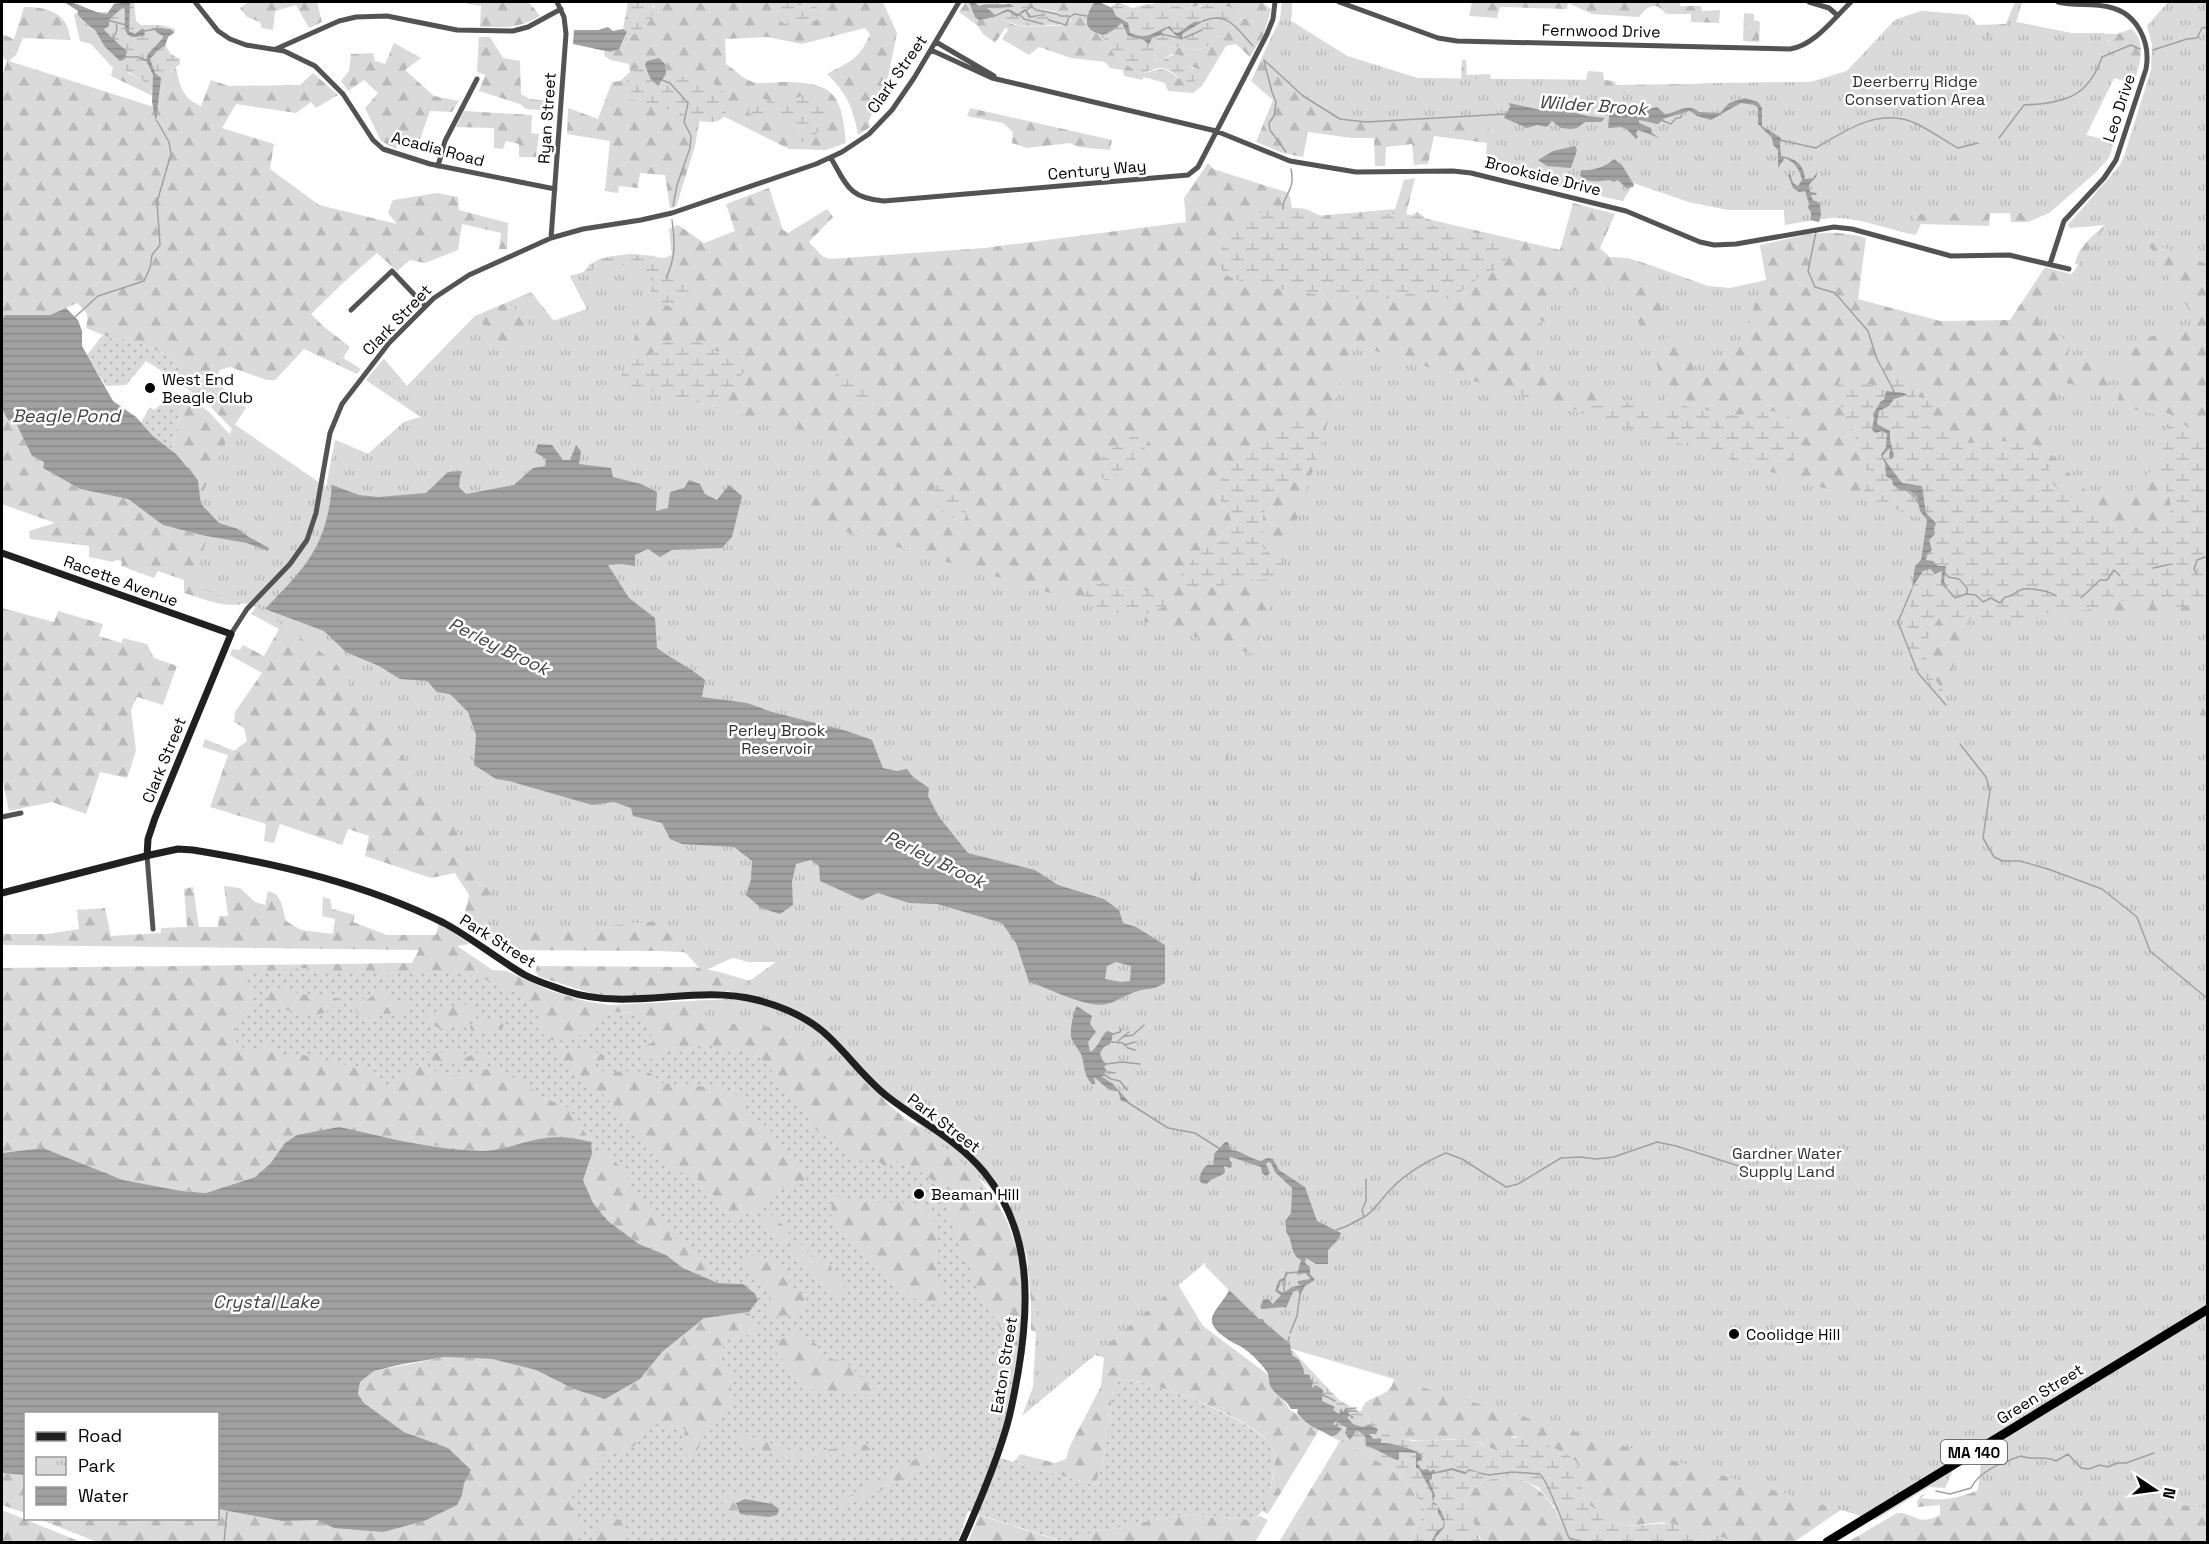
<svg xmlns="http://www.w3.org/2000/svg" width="2209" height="1544" font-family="'Space Grotesk',sans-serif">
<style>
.grass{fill:url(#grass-dots)}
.forest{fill:url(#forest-firs)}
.wetland{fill:url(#wetland-marsh)}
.park{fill:url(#park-tufts);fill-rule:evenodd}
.water{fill:url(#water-rules);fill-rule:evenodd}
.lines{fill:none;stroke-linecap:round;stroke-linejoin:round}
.stream{stroke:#a1a1a1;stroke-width:1.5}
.street{stroke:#535353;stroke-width:5}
.secondary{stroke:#202020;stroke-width:7}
.highway{stroke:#000;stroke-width:9}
.poi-dot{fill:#000;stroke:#fff;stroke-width:2}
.labels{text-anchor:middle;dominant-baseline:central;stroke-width:5;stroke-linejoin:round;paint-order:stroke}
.shield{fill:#fff;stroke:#4c4c4c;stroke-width:1.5}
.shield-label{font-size:15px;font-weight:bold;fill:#000}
.street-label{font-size:16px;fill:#000;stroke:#fff}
.park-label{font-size:16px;fill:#313131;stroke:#fff}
.poi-label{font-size:16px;fill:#000;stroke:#fff;text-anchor:start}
.water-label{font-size:18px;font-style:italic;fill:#424242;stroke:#fff}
</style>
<defs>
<pattern id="grass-dots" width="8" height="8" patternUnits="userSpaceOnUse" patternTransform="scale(1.5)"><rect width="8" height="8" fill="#dadada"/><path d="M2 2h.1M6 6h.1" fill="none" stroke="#b9b9b9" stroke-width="1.8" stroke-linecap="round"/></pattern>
<pattern id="forest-firs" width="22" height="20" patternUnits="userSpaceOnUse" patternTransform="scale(1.5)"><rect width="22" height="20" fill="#dadada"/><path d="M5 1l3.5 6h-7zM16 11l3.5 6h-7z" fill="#b9b9b9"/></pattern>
<pattern id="wetland-marsh" width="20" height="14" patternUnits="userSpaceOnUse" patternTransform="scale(1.5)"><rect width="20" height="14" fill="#dadada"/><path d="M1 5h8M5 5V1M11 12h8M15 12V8" fill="none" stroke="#b9b9b9"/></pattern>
<pattern id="park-tufts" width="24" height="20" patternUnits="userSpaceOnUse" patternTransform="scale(1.5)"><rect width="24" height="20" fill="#dadada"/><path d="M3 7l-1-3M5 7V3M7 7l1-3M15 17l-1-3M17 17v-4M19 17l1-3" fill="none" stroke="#b9b9b9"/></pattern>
<pattern id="water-rules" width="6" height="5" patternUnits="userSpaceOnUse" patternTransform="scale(1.5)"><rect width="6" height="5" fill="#a1a1a1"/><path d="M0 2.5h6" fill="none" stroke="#898989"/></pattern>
</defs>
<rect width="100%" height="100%" fill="#fff"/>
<path class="grass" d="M103,335L116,340L128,338L172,357L182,367L173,378L146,361L126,385L106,386L87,355Z
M185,395L171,450L153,436L141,422L150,407L154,410L165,401Z
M424,941H449L501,976L609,1012L634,1013L750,1047L902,1157L945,1184L1012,1343L1016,1362L1007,1422L993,1456L1095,1485L1103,1462L1113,1390L1119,1380C1149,1377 1251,1419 1270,1444C1278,1455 1273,1476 1270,1489C1267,1501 1263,1514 1253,1520L1187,1514L1138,1523L1109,1530L1094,1531L1074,1542H1065L968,1511L958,1542H232L254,1516L743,1284L718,1283L683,1268L583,1180L592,1154L254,1177L221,967L412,963Z"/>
<path class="forest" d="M244,2H317L322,22L309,28L296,5L275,11L273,30L262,28L260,22L247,17L240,8L247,3Z
M459,2H529L540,16C519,29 504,27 480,27L481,6Z
M652,2H883L897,33L888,77L869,121L870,127L858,135C854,109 846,92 827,74C849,62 860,59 870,34L865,28L802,44L767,37L725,39L726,64C734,69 744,80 753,82C760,85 772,82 780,82C832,82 842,91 846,143L826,150L789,149L707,108L700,117L695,146L676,207L670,208L665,175L640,173L638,188L619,186L618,193L605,191L610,141L567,134L568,108L598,119L612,82L620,81L630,72L629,64L610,60L604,55L605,51L610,52L618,49L624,40L646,26L654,7Z
M966,2H969L970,6L989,17L997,16L1014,25L1026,27L1071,25V16C1066,13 1029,5 1022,6L1021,2H1095L1085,24L1105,40L1114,54L1139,74C1160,71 1159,63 1180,79L1199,69C1187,68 1183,55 1171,54L1160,62L1156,61L1154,57L1157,44L1192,50L1205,48L1240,20L1251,17L1240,10L1228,7L1201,5L1186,9L1165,2H1262L1271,9L1264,34L1250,57L1236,44L1226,46L1202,86L1193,93L1168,91L1165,83L1144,77L1142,80L1124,76L1123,70L1110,68L1105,62L1071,58L1039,47L1029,55L1002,39L1008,30L1006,27L995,43L983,34L977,25L959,12Z
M1282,2H1292L1291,21L1347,56L1417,78L1461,79L1462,60H1466L1467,75L1490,74L1491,79L1586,80L1588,71L1603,72L1604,80L1614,81L1617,85L1811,82L1847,71L1895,20L1921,11L1968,15L1977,25L2006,24L2015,2H2022L2016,22L2071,33L2117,34L2131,29C2148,41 2139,67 2134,83L2114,78L2086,135L2114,142L2095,173L2049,213L2028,222H2011L2010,213H1990L1989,226L1921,224L1916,235C1885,227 1852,214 1821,219L2110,41L2101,38L1785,175V225L1784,210H1729L1689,202L1633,183L1631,180L1623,201L1485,169L1487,143L1434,136L1428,164L1414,165L1412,144L1386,147L1385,166H1375L1374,138H1352L1308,132L1303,157L1283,153L1256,142L1273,100L1251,81L1280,20Z
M1472,2H1680V6H1701L1702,11L1720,10L1719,23L1691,22V14H1666C1656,1 1648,5 1639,17L1592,14L1568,3L1567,9L1500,7L1497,18L1469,16Z
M24,7C48,7 69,13 70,40L23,38L16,55L9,61L157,108L158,95L164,87L166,75L176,68C180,86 183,99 201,106L211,80L229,86L300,85L313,73L338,95L316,108L311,102L296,113L236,104L222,128L274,144L270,169L319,205L397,224L388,213L393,200L437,193L458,197L459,210L508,223L507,249H499L501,233L462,224L458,250L425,263L410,260L397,271L377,253L342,284L311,314L323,326L350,347L343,358L361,369L357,374L304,349L275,380H267L230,367L220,370L215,381L246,408L232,429L210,406L173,378L182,367L172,357L128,338L116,340L86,328C89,312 88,314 77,303L50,315H5L2,319V76L7,61L2,56V34L14,39Z
M78,11V14L87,24L95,30L106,47L116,55L128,73L142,80L150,87L153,96L111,76L113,68L91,44L80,41L74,15Z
M1744,13L1754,14V20L1760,22L1759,42L1743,41Z
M479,37H490L503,58L520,61L521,94L530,99L549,101L550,111L526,109L520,104L479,91L485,75L477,72Z
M394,43L421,58L405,70L434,96L459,101L452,112L430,111L420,139L402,136L396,149L381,141L365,108L378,93L364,80L348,91L341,81L349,71L351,54L373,53L375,61L385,64Z
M970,108L1112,140L1110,150L1078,147L1070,143L1027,148L1012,143L1013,132L1003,123L967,116Z
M464,111L532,115L531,133L539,134L536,157H519V144L506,141L503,149L494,148V128L456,127Z
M1208,163L1213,169L1289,193L1294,218L1395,209L1404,180L1415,178L1406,214L1560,250L1573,203L1615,214L1600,248L1610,257L1628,258L1650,265L1708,286L1730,288L1766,280L1760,245C1799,237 1825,226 1866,238L1858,299L1940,321L2010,320L2045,267L2071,274L2066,280L2079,266L2075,263C2082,226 2175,183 2207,165V1196L1851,1503L1794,1542H1732L1664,1522L1626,1526L1617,1523L1587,1504L1580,1486L1549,1447L1513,1436L1497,1451L1478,1442L1454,1439L1425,1441L1401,1439L1391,1436L1360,1412C1362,1409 1363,1406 1365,1403C1376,1394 1392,1396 1394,1378L776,962H748L720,954L659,951L506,950L496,939L479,938L462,924L469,895L455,873L431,878L365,856L369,836L348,829L342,845L280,824L274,843L264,841L266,824L210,807L228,755L202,747L205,739L234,751L247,741L244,728L234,722L235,712L262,673L230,655L232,649L240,650L243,645L264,656L279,629L251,614L256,607L262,611L426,493L335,440L368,454L404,422L421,417L366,380L384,359L407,386L475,316L531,292L553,321L587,309L570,276L584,272L590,264L602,258L630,254L664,258L672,255L669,229L678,225L704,243L735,231L726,204L769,188L783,230L788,233L827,209L833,217L809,242L822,256L830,259L984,248L1186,222L1184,198Z
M185,395L208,411L235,440L201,504L198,480L171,450Z
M2,409L8,420L17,424L32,456L44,462L43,468L80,489L128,499L163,525L201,535L247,543L245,603C225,609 204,599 184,593V580L158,571L154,578L121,566L122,561L116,560L113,562L89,557V546L30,539L29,531L55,523L2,504Z
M2,608L54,622L58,611L103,624L99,636L121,643L123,638L147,644L154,658L177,666L163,705L137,697L131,710L136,751L127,778L100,772L86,814L52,802L9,811L3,783L2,782Z
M224,886L240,888L255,902L265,905L268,891L276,894L281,902L286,921L301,930L333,934L335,919L322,916L323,897L330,899L332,909L355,915L353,922L387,935H436L439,923L470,944L457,946L492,970L507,971L551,991L585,1001L609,1005L731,999L837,1047L890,1106L909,1121L935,1135L965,1160L997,1203L1007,1221L1019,1254L1022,1282L1023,1313L1016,1362L1012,1344L1005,1342L1000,1328L980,1296L971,1269L965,1264L941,1186L910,1165L896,1161L886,1166L873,1159L858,1161L815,1129L794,1099L776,1085L769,1064L750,1052L742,1050L712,1049L713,1042L683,1051L662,1049L654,1059L641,1057L640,1049L653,1042L648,1025L640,1022L633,1013L609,1012C594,1029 570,1046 547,1039L542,1033L540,1018L529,999L480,977L434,970L396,973L383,977L378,971L348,970L326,973L304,968L254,972L247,976L245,983L255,995C253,1008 237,1013 235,1027C234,1031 236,1037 236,1041L246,1051H254L267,1044L274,1046L277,1053L284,1055H304L377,1072L385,1085L392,1087L398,1083L404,1069C420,1061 431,1067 443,1077L486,1070L493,1065L549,1100L569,1108L591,1142L567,1136L543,1138L514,1146L482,1151L406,1142L339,1127L285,1143L270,1164L254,1177L206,1193L182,1191L123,1180L43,1148L2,1153V968L412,963L419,950L2,945V934H48L79,929L77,910L105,908L111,936L161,933V928L187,927L184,889L193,887L199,927H218L219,916H228Z
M537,966L695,967L719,972L821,1001L1136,1214L1203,1326L1267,1374L1289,1409L1319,1430L1268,1514L1262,1511C1269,1496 1281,1460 1270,1444C1254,1419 1148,1377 1119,1380L1113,1390L1103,1462L1095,1485L1014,1462L1020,1454L1055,1463L1066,1459L1070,1446L1101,1386L1104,1358L1045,1337L1031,1330V1302L1027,1256L1008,1199L992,1174L759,997L727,991L621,997L597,995L540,977L535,972Z
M270,989H286L300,994L337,998L338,1005L332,1006C319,1025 287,1007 270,1007L268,995Z
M379,991L391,994L392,1001L406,1002L407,1009C394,1018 380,1009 366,1020C358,1016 355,1013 354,1004L359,998L367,1000Z
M463,1004L477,1009L478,1016L459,1027L453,1024L440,1029L427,1021L428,1015Z
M494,1017L501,1021L504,1027L491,1033L486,1028L473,1034L470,1027L474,1021Z
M586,1049L607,1056L594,1063V1069L607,1072L636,1071L650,1073L661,1083L721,1088L734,1093L745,1103L741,1117C771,1122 769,1132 786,1151C793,1158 801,1165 808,1171L802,1184L774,1190L755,1211L728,1221L726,1207L704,1187L696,1174C687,1173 677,1173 669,1169C662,1165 656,1158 651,1153C636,1140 624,1118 610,1102C594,1084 571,1072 556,1052Z
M453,1052L467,1057L481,1052L486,1058L482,1065L467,1061L449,1065L426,1062L424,1055L426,1053Z
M606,1151L626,1174L631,1187L642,1200L653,1206L664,1227L674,1238L687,1246L696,1259L703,1262L710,1275L683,1268L666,1255L639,1244L608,1221L593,1203L583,1180L593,1158Z
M839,1196L844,1200L852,1202L914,1203L929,1211C942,1236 936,1251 937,1276C938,1286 946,1293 946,1303L939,1305L925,1304L912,1297L878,1267L866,1261L858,1247L831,1220L832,1198Z
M768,1212L785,1227L791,1236L788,1243H777C770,1235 762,1224 764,1213Z
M798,1243L806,1247L809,1257L820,1256L830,1262L833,1276L841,1278L845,1284L840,1294L836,1295L793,1252L792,1248Z
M755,1255L783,1266L788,1272L790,1286L802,1294L808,1308L797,1315L772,1317L768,1312L770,1301L768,1292C755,1283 747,1277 744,1261Z
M749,1313L762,1333L728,1338L721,1351L723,1369L730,1374L732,1408L712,1424L711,1431L700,1432L699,1448L693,1453L692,1458L683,1454L685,1429L648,1423L641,1438L626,1454H605L587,1472L569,1502L580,1527L572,1542H97L39,1519L218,1518V1509L282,1521L317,1520L334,1528L383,1532L424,1521L462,1495L464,1483L471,1470L448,1448L404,1432L364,1403L358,1394L360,1382L374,1371L445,1357L492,1359L536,1370L574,1389L640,1379L662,1352L705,1318Z
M794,1331L816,1344L824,1359L843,1360L875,1390L874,1396L807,1389L773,1348L775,1344Z
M740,1433L798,1453L866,1445L871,1450L792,1461L737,1442Z
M1340,1441L1398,1472L1407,1482L1424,1509L1422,1518L1416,1526L1413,1542H1279Z
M948,1453L947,1458L925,1460C914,1479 861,1499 839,1509L837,1503L925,1454Z
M2207,1465V1542H1848L1897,1513C1915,1512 1916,1527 1940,1515V1505L1918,1507L1917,1502L1921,1495L1926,1494L1921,1498C1945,1502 1963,1497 1985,1487Z
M2,1473L25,1475V1513L2,1505Z
M1510,1476C1546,1486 1554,1506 1569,1538L1568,1542H1481L1480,1537L1464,1513L1469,1491L1486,1480Z
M743,1490L745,1499L736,1503L740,1514L734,1523L720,1498Z
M2,1510L81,1542H2Z
M1187,1514L1253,1520L1260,1516L1268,1520L1255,1542H1074L1094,1531L1109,1530L1138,1523Z
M979,1515L1054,1539L1065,1542H968Z
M612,1517L624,1522L627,1542H592L602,1522Z"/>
<path class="wetland" d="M121,2H134L136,21L141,25H161L175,29V33L168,37L165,45L171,54L180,59V64L166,75L164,87L158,94L154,93L142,80L121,68C118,54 112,55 105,45C101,40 99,34 94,29C89,23 82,19 78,12L82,8L93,12H109L114,4Z
M628,2H652C658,22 639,32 624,40L627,32L623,29Z
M778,2L816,7L823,12L824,16C802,28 784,34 771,8Z
M969,2H994L1003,4L1021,2L1023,6C1037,4 1052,15 1068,12L1072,26C1056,22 1040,28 1024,26C1004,24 1004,12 979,20L975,17Z
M1095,2H1099L1110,7L1118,2L1133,8L1142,5L1165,2L1186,9L1214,3L1248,12L1251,17L1240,20L1205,48L1192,50L1157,44L1154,57L1156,61L1160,62C1177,51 1178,51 1192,68L1199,69L1204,74C1184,95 1180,71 1162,68C1155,67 1146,73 1139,74L1114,54L1105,40L1085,24Z
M659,58L665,64L666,76C682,78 701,77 716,85C731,92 732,122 712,122C699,123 689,116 677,112C661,107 645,102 628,99L623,96L621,89L640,63Z
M804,95C838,97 827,139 798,143L793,138L795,136C791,129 784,125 780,117C768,113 762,120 748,113L753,99L759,97L780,104Z
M1297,208L1306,209L1327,219L1400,213L1403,218L1407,219L1417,212C1426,216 1427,225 1438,227C1457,232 1501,230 1506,253C1509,267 1496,269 1486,273C1472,281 1455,300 1440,300C1430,300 1419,293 1409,294C1398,295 1388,300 1377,300C1354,300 1240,287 1225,274C1214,264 1219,247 1229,239C1238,231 1250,217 1261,213C1272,209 1285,209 1297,208Z
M630,254L654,256L672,266L687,280L691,292L690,298L686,304L679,308H673L657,301H645L582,275C595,256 608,257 630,254Z
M683,337H690L716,351L736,353L743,359L747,368L728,393L705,415L622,387L602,363L633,358L643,360L663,343Z
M1894,368C1907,371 1912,384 1915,396L1923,398L1932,394L1934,396L1932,409L1923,417L1927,425L1933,430L1944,427L1953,432V439L1969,443L2003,441L2037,445L2045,452L2053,484L2061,493L2094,510L2125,530L2155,532C2181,511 2170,496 2156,472L2161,444L2151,417L2157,410C2177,412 2187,434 2207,434V593L2194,606L2173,608L2131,599L2086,610L2034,614L2029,618L2010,626L1985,624L1968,617H1940C1914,652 1927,669 1949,699L1942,746L1856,512L1868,481L1865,457L1836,397L1837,387L1840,380L1845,379L1884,387L1889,373Z
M838,371C856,376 870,382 879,398L876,404C859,402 845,393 834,379Z
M1630,385L1658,386L1671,401L1684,406L1734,415L1774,411L1790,418L1800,433L1797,452L1785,463L1773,465L1753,462L1735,470L1706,459L1702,446L1691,442L1680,452L1351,465L1310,464L1302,469L1289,485L1268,503L1263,516V547L1271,555L1296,560L1285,578L1244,581L1194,591L1181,588L1175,581C1184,573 1196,554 1202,550C1211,545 1219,544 1229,537C1233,518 1231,513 1219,499L1221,480L1251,445L1283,424L1298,419L1321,431L1330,430L1492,398L1505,388L1521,386L1532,395L1541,407L1562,412L1594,406L1609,405Z
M1135,435L1150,436C1147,454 1123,467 1111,480H1104C1083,462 1120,442 1135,435Z
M943,480C952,489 971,508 964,522C945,515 931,510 935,487Z
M1105,581L1128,585L1165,597L1169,601L1166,606L1108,630L1075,607C1084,594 1089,586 1105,581Z
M1292,1350L1339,1400L1360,1412L1391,1436L1413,1441L1470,1439L1497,1451C1499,1446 1498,1441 1503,1439C1515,1432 1570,1450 1577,1463C1583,1474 1578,1490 1588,1504L1617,1523L1626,1526L1671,1523L1725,1538L1732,1542H1568L1569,1538L1554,1506L1538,1487L1520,1479L1510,1476L1486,1480L1469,1491L1464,1513L1474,1523L1481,1542H1413L1416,1526L1422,1518L1424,1509L1407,1482L1398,1472L1319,1430L1328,1421L1349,1419L1344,1416H1336L1283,1363Z"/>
<path class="park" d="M1282,2H1292L1291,21L1347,56L1417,78L1604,80L1606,97L1656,87L1710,83L1811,82L1847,71L1895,20L1921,11L1968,15L1984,33L2000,40L2015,2H2022L2016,22L2071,33H2104L2116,58L2137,63L2131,82L2114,78L2086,135L2114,142L2109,158L2095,173L2049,213L1915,214L1910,234L1854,219L1832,217L1785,225L1784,210H1729L1689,202L1634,182L1623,201L1485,169L1490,115L1366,122L1340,119L1303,96L1262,57L1280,20Z
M2168,2H2207V264L2146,241L2198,324L2130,342L2117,405L2169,418L2161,460L2129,494L2085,490L2046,449L2062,382L2106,392L2112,368L2067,357L2071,344L2039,322L2106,225L2070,228L2068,225L2120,165L2125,153L2151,70L2152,45L2147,26Z
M1610,257C1652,260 1691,289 1729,288C1741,288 1755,283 1767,281L1771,301L1756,298L1750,322L1734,351L1698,378L1677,331L1653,347L1669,415L1536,374L1539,319L1575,339L1581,336L1542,314L1570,291L1606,287L1631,305L1645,338L1668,321L1652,289Z
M617,263L655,279L619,383L830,437L807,520L1254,654L1353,344L1932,521V539L1918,565L1907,620L1908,650L1922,675L1944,695L1969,619L2207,615V696L2193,733L2208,734L2207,1508L2139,1500L1977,1497L1983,1446L1957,1461L1945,1488L1929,1487L1875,1520L1285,1347L1205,1266L1206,1262L1022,1416L1033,1387L1037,1312L1027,1256L1005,1201L895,1104L795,1033L754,1024L690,1023L776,962C739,951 736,956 703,972L657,921L479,938L492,880L335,662L256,607L190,586L211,529L190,521L234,424L326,487L335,440L368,454L404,422L421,417L366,380L384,359L407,386L475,316L508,350L531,329L510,303L531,292L554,321L587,309L570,276ZM1246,682H1247L1163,1003L1176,945Z"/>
<path class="water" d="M64,2C78,1 91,13 107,14L114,4L130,2L129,31L135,34L143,28L145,35C121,43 125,26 125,10L123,7L109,20V26L104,29C105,32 123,48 127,51L125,59L120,61L105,47L95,30L87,24L78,15V11Z
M969,2H974L979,6C987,3 1000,6 1010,4L1014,7L987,8L995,15L1008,9L1018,14L1025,9L1031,16L1045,14L1048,19L1065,24L1070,16L1067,26L1049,21L1045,15L1029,18L1025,11L1017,17L1008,11L994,17L979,20L975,17Z
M1095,2H1099L1112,8L1116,16L1128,23L1130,33C1149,41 1154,31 1170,26L1174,32L1178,33L1194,22L1204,21L1182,34L1183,39L1181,40L1168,28L1163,31L1161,35L1152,38L1149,45L1144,40L1128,36L1122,23C1117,26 1112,32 1106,34C1103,35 1100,34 1097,33C1081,28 1087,12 1095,2Z
M608,27L613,31L623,29L627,32L619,49L610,52L573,44L574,30H598Z
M154,28L170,29L174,32L168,37L165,46L159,49L150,59L155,73L161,78L156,122L152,102L153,75L146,60L148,54L163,38V36L156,32Z
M659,58L665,64L666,74L658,86L650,78L645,65L647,61Z
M1745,98L1758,102L1762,108V126L1781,138L1780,145L1781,156C1796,158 1804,165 1805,179L1813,178L1818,171L1816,177L1809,185L1810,192L1817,193L1816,195H1811L1813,200L1820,203L1821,216L1819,222L1811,220V212L1808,208L1809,204L1805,191L1799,192L1793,188L1788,175L1790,173L1793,183L1798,186L1802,180C1799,169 1796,163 1785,158L1778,168V150L1773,145L1772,138L1758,124V108L1754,105L1741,103L1711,120L1697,116L1690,111L1665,118L1658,124L1639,120V123L1651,128L1652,133L1659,138L1638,130L1636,133L1638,137L1636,139C1623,125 1626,127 1608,128L1610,108L1622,107L1628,114L1657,107L1665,114C1677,113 1688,102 1699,112L1720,113L1729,103Z
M1509,103L1545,111L1555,107L1587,116L1605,118L1601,122H1585L1577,128L1571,129L1561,128L1552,121L1547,127L1537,125L1527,128L1504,118L1510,107Z
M1575,146L1577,150L1571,168L1547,166L1538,160L1553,151Z
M1614,159L1622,165L1634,185L1633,187L1626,188L1618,180L1614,182L1609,180C1599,181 1587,184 1580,175L1581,170C1592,171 1606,167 1614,159Z
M66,308L78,320L82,331V346L113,401L136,417L153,436L176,454L198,480L201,504L219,523L238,529L249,537L269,548L268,551L247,543L201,535L163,525L128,499L80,489L43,468L44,462L32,456L17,425L8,420L2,409V319L5,315H50Z
M1886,391L1904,393L1907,395L1894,399L1889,406L1879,411L1877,424L1890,431V440L1894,456L1892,459H1889L1890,448L1882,456L1902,483L1922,486L1926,513L1936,523L1934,529L1935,534L1929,540L1932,550L1927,555L1926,560L1933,561L1938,566H1946L1944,581L1948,590L1941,584L1942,571L1935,574L1930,569L1923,571L1912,588L1915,566L1921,560L1927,520L1920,511L1917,497L1910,491L1900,490L1893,485L1892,480L1886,476L1885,463L1881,455L1886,447L1887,434L1882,431L1876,433L1872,430L1874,418L1873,414L1881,401L1884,400Z
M538,444L552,445L563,460H570L576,445L581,451L579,464L611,468L613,477L641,484L657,492L656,511L668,508L670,492L684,488L689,480L700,484L705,494L717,500L729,485L742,496L732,537L722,548L672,550L660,557L648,549L635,555V566L621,564L608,565L629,598L655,618L657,648C673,660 690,667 705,680L702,697L747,703L772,712L847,731L872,740L883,768L897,771L907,769L913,777L929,788L928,796L939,817L968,853L1035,870L1058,885L1104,899L1119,910L1123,923L1136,927L1165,945V983C1151,991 1151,987 1138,991C1127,994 1118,1001 1107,1004C1087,1009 1049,988 1029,982L1016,943L1002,923L937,904L909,903L878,893L862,900L820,881L819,866L811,860L796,864L792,882L793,905L780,914L761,908L746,895L751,879L752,861L734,847L682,844L670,839L662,823L633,816L631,808L614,802L592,805L509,781L496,779L474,765L476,735L468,712L450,694L437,692L427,681L400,679L379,666L346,652L324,631L265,609C306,567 327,546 332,485L359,495L378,497L426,493L448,472L461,471L459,487L466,494L514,485L533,468L545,466L546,459L535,452ZM1116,962L1131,966L1130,981L1121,982L1105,979L1107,966Z
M1077,1006L1092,1016L1090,1024L1096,1032L1088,1042L1090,1052C1098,1049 1100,1037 1107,1031L1113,1033L1111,1043L1104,1047L1100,1053L1103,1061L1107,1064L1104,1067L1107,1071L1104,1073L1105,1076H1101L1113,1084L1130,1103L1121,1101L1118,1091L1109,1090L1094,1077L1095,1084H1092C1083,1075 1085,1065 1081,1054C1078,1049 1073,1043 1071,1037C1070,1030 1073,1011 1077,1006Z
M339,1127C385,1137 433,1150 481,1151C503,1151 523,1141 545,1138C561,1136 575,1138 591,1142L592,1154L583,1180L593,1203L608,1221L639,1244L666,1255L683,1268L718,1283L743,1284L755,1294L758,1300L749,1312L704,1318L662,1352L640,1379L605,1399L574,1389L536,1370L492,1359L445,1357L403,1364L374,1371L360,1382L358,1394L364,1403L404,1432L448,1448L471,1470L464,1483L462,1495L457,1505L424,1521L383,1532L334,1528L317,1520L282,1521L218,1509V1414H26L25,1475L2,1473V1153L43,1148L123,1180L182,1191L206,1193L255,1177L270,1164L285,1143L297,1135Z
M1225,1142H1228L1231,1150C1243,1151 1250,1159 1261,1161L1267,1158L1273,1159L1279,1170L1305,1187L1317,1221L1341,1233L1337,1241L1328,1250V1264H1316L1306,1258L1305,1263L1310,1267V1274L1315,1280L1305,1286L1300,1296L1298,1290L1293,1292L1286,1308L1282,1307L1262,1309L1260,1307L1263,1300L1268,1299L1273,1304L1281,1295L1275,1291L1279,1280L1284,1278L1286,1271L1288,1273L1284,1282L1281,1281L1278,1290L1283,1293L1292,1287L1302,1285L1298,1284V1281L1311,1279L1305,1273L1297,1275L1301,1260C1289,1254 1294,1241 1286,1232V1220L1291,1213L1292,1188L1275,1172L1271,1163L1268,1162L1266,1164L1270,1173L1266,1176L1262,1173L1261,1167L1231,1157L1229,1159L1232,1163L1231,1168L1224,1166L1225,1172C1220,1178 1211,1177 1207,1184L1201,1183C1198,1177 1202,1169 1207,1165H1214V1154Z
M1229,1290L1259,1319H1263L1264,1322L1290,1344L1292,1355L1299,1360L1304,1370V1374L1310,1375V1379L1313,1381L1312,1388L1316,1385L1323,1390L1322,1401L1335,1407L1333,1410L1339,1414L1341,1408L1343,1412L1346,1407L1349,1414L1354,1417L1352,1419L1350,1416L1347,1417L1353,1424L1362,1427L1370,1425L1378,1429L1376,1434H1369L1374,1439L1381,1438V1443C1389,1442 1415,1449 1420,1454L1423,1453L1421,1456L1422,1462L1420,1460L1417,1463L1422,1470L1428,1469L1430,1472L1434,1469L1435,1472L1452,1468L1466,1472L1469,1469L1479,1472L1469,1471L1465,1474L1451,1470C1445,1473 1439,1472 1432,1474V1479L1429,1480L1435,1495L1433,1502C1439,1505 1447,1520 1444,1527C1442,1532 1436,1534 1434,1542H1431L1437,1531L1443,1527L1444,1522L1438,1513V1506L1433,1504L1432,1493L1419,1469L1416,1468V1453L1399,1452V1459L1397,1460C1387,1456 1375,1448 1366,1446L1365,1436L1357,1430L1350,1440L1345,1433L1347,1428L1336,1421L1333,1424L1342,1429L1336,1435L1331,1436C1316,1427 1311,1429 1297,1413L1298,1409H1291C1287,1400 1278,1397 1272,1389C1268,1384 1270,1377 1267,1372C1261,1363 1249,1351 1240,1346C1231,1342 1214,1332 1212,1322C1210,1313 1226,1299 1229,1290Z
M745,1499L772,1504L779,1509L777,1515L769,1517L740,1514L736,1503Z"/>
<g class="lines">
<path class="stream" d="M1026,11L1031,6L1036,10L1057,14L1060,16H1069
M1020,15L1024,19L1043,24
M1070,17L1074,14L1087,16
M107,20L126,25
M1203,21C1228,10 1238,30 1253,46
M144,31L157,29
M1161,34L1179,38
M1184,38L1202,30
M113,39L117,30L116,22
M2153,50L2187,39L2197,38L2202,28L2208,27
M124,57H138L148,61
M1264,60L1303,96L1340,119L1366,122L1506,114
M1264,61L1272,92L1276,102L1274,116L1269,123L1270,130L1286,152
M662,80L670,83L688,103L684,122L691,136L690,148L677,185L673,206
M1661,120L1671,124L1676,118H1680L1682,115
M1999,138L2024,105C2064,103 2088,98 2102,57L2131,45L2140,49
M1780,140L1816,148C1846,130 1881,106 1917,124C1931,131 1944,140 1958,148L1978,143
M1283,209C1282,195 1296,192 1291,169
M1816,232L1808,271L1815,287L1835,293L1868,331L1877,359L1894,391L1893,392
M666,278C676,257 675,242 672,220
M75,317L98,296L144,281L150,268L152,255L160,245L157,202L171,154L169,142L157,121
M1905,489L1915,497L1918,503
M2153,568L2172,564
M1945,573L1948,577L1959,579L1967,588V593
M2196,573L2194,569L2197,560L2208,556
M1912,589L1898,622L1918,673L1946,705
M1948,590L1955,598L1966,594L1976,595L1983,602L1991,598L2000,603L2005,597C2013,597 2016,591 2023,589C2030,588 2051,591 2056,596
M2081,598L2100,580H2107L2114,570L2120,576
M1960,744L1986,777L1990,791L1983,838L1994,857L2003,861H2020L2048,869L2102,889L2137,917L2150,951L2208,999
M1113,1034L1120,1032L1121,1029
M1122,1037L1133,1035L1144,1025
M1118,1041L1129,1032
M1112,1042L1123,1043L1128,1048L1135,1050
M1124,1045L1135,1042
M1106,1064L1122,1062L1140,1064
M1107,1072L1115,1073
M1104,1075L1111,1079L1120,1081L1127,1090
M1127,1102L1168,1128L1195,1133L1220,1149
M1364,1217C1375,1211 1381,1199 1390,1190C1406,1173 1425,1162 1446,1153L1462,1159L1506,1187L1518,1184L1561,1158L1580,1157L1596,1159L1614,1157L1657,1142L1676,1146L1761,1173
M1336,1230L1347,1226L1364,1217L1362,1210L1366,1201V1179
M1288,1273L1298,1272
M1284,1294V1278
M1290,1333L1297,1316L1300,1294
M1288,1341L1289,1337
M1323,1395L1335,1401
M1347,1409L1356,1408
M1348,1411H1356
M1336,1426L1338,1422
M1479,1473L1489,1475L1512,1472L1540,1474C1547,1479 1564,1526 1569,1538L1584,1542
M1936,1491L1950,1494L1971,1488C1979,1471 2003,1462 2021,1456C2032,1461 2044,1455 2056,1461L2068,1454L2081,1468L2089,1469L2099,1465L2108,1467L2117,1463H2126L2154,1453
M224,1542L227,1512"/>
<path class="street" d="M195,2L218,31L230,39L246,45L284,51L315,66L343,94L373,140L383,149L430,164L555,189
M1339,2L1438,38L1457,41L1790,49C1814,46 1834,18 1851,2
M1809,2L1829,8L1837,15
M936,42L994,76
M276,49L339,21L356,17L387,16L457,30L513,31L528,27L561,9
M931,50L992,78L1216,131L1290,161L1356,172L1453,171L1471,173L1626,211L1700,242L1714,245L1736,244L1834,227L1852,229L1951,256L2009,255L2069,269
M831,158C847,186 849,198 884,201L1188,175L1198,167L1267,34L1273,19L1275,2
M438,166L445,141L477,79
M551,238L566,34L564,17L557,2
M2050,264L2064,221L2104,178L2116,160L2146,69C2151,42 2137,13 2109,7C2093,3 2075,6 2058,2
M351,310L392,271L425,306
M231,634L247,609L290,564L307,540L316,513L330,433L342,404L389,343L434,298L469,275L551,238L583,229L641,220L672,213L816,164L842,152L869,134L892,110L914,78L959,2
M2,817L21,813
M147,856L153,929"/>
<path class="secondary" d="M2,553L231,634L155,818L148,839L147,856
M2,893L150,855L178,849L193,850C279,864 365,884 444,923C472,938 497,959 525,975C538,982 552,986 566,991C629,1012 694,984 757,1000C784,1007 810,1018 830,1038C850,1057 866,1080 888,1097C920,1122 958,1140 984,1172C1032,1231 1030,1302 1018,1373C1014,1394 1011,1415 1004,1435C993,1471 977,1508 962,1542"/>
<path class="highway" d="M1827,1542L2208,1309"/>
</g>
<g class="poi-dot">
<circle cx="150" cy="388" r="6"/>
<circle cx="919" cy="1194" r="6"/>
<circle cx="1734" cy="1334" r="6"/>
</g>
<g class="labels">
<rect class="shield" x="1941" y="1440" width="66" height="24" rx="4.5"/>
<g class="shield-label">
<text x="1974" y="1452">MA 140</text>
</g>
<g class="street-label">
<text transform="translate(1601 31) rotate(1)">Fernwood Drive</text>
<text transform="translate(897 74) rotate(-55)">Clark Street</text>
<text transform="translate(2119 108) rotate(-72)">Leo Drive</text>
<text transform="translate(547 118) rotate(-86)">Ryan Street</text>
<text transform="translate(438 149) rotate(15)">Acadia Road</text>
<text transform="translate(1097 170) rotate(-5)">Century Way</text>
<text transform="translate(1543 176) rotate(14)">Brookside Drive</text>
<text transform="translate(397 320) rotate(-46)">Clark Street</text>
<text transform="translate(121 581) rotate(20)">Racette Avenue</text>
<text transform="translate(164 760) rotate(-68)">Clark Street</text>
<text transform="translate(498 941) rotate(32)">Park Street</text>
<text transform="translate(944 1123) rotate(37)">Park Street</text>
<text transform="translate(1004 1365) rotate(-81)">Eaton Street</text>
<text transform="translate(2040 1394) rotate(-32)">Green Street</text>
</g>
<g class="park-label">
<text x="1915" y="81">Deerberry Ridge<tspan x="1915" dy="18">Conservation Area</tspan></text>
<text x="777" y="730">Perley Brook<tspan x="777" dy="18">Reservoir</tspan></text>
<text x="1787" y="1153">Gardner Water<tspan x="1787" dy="18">Supply Land</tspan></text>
</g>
<g class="poi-label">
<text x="162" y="379">West End<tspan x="162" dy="18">Beagle Club</tspan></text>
<text x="931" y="1194">Beaman Hill</text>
<text x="1746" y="1334">Coolidge Hill</text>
</g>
<g class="water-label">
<text transform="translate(1593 105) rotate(4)">Wilder Brook</text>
<text x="66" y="415">Beagle Pond</text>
<text transform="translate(499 646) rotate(26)">Perley Brook</text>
<text transform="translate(935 859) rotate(26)">Perley Brook</text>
<text x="266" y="1301">Crystal Lake</text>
</g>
</g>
<rect width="2209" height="1544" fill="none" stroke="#000000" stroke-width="6"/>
<rect x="24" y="1412" width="195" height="108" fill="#ffffff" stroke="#999999" stroke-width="1.5"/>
<rect x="36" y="1432" width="30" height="9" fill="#202020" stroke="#999999" stroke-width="1.5"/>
<text x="78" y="1442" font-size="18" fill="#000000">Road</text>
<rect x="36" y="1457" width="30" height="18" fill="url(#park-tufts)" stroke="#999999" stroke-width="1.5"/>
<text x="78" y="1472" font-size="18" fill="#000000">Park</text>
<rect x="36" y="1487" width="30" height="18" fill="url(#water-rules)" stroke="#999999" stroke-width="1.5"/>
<text x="78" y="1502" font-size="18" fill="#000000">Water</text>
<g transform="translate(2155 1490) rotate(103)" stroke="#ffffff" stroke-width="4.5" paint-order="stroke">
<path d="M0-4.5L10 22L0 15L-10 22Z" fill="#000000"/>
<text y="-9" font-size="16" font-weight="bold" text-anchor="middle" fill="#000000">N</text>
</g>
</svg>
